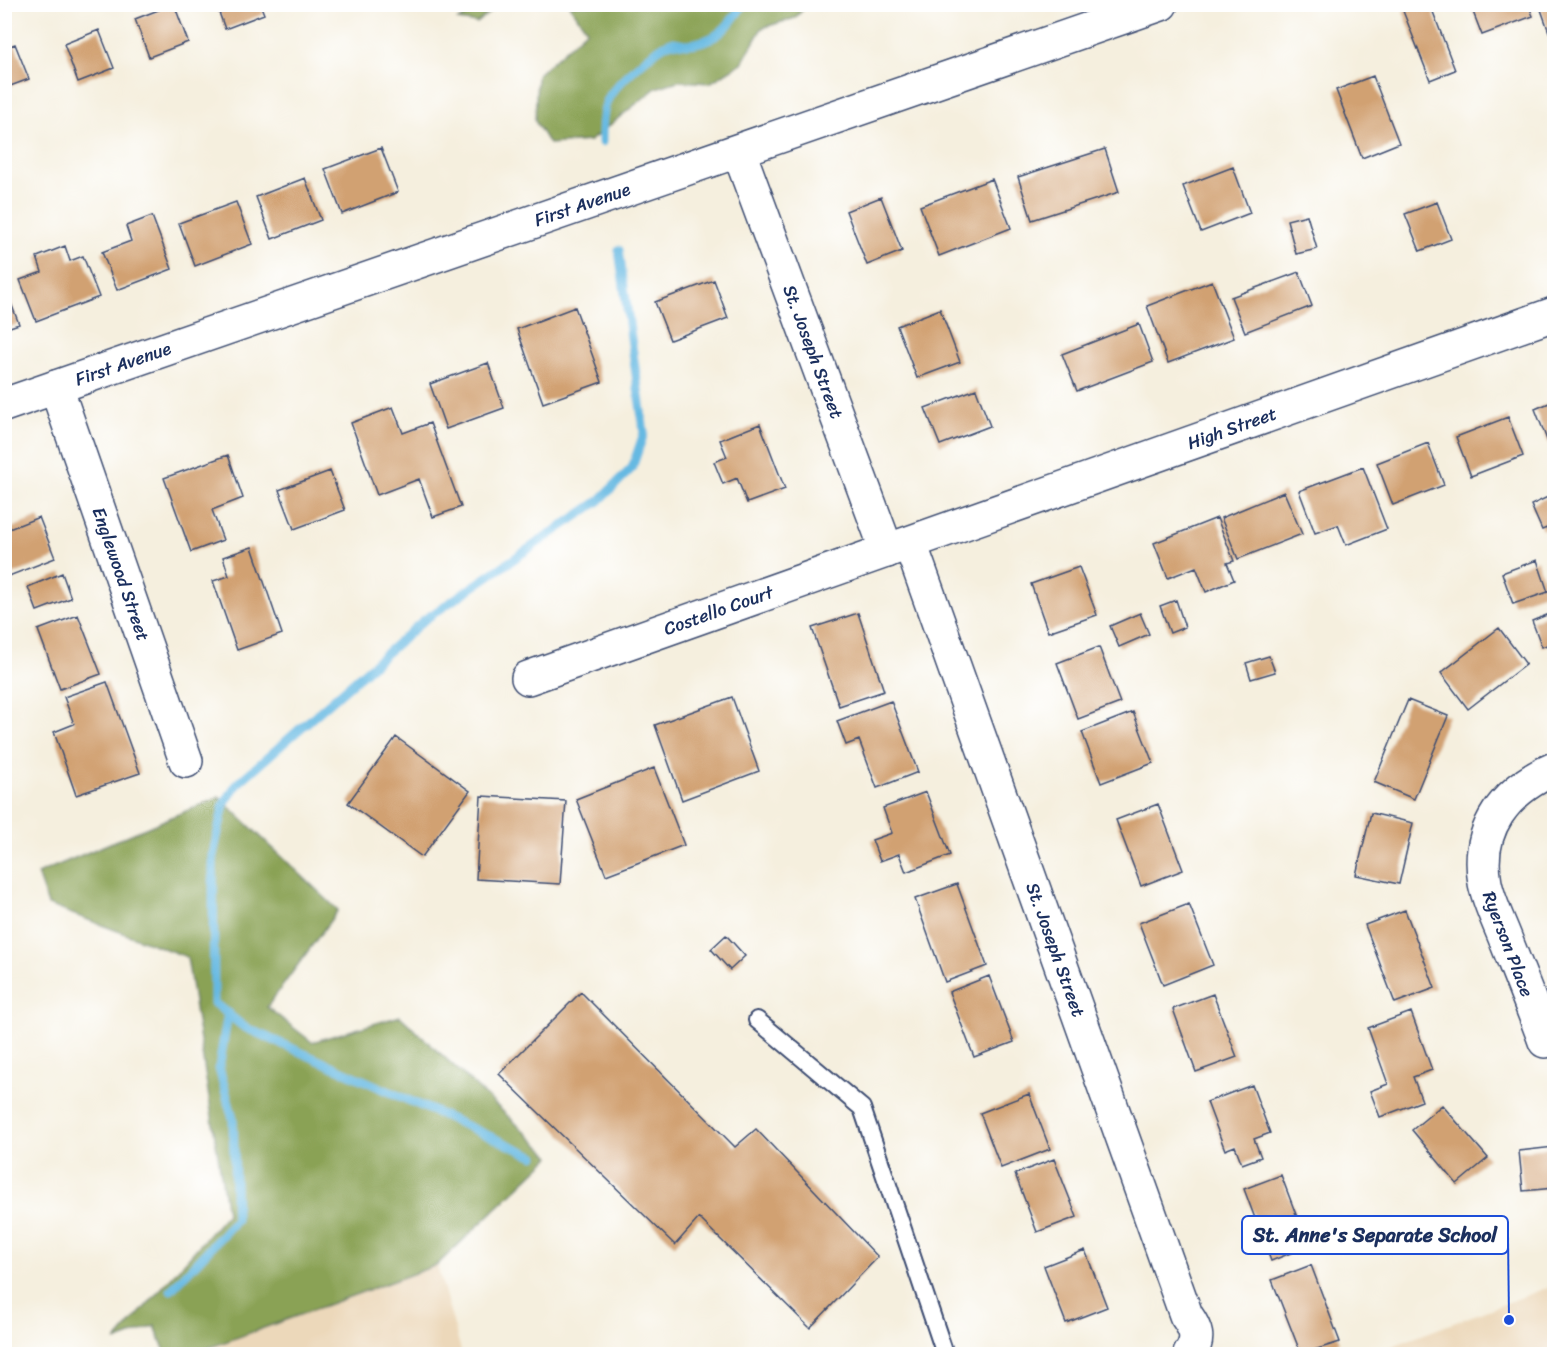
<svg xmlns="http://www.w3.org/2000/svg" width="1559" height="1359" font-family="Sriracha,sans-serif">
<style>
.built{fill:#ecd8ba}
.forest{fill:#8aa254;stroke:#526859;stroke-width:1.5}
.lines{fill:none;stroke-linecap:round;stroke-linejoin:round}
.stream{stroke:#66b9e2;stroke-width:9}
.building{fill:#d1a172}
.service-casing{stroke:#3c4c71;stroke-width:20}
.minor-casing{stroke:#3c4c71;stroke-width:36}
.secondary-casing{stroke:#3c4c71;stroke-width:36}
.service{stroke:#fff;stroke-width:16}
.minor{stroke:#fff;stroke-width:33}
.secondary{stroke:#fff;stroke-width:33}
.labels{text-anchor:middle;dominant-baseline:central;stroke-width:6;stroke-linejoin:round;paint-order:stroke}
.street-label{font-size:18px;fill:#1b2f5e;stroke:#fff}
.leader{fill:none;stroke:#1d4ed8;stroke-width:2}
.callout-dot{fill:#1d4ed8;stroke:#fff;stroke-width:2}
.callout{fill:#fff;stroke:#1d4ed8;stroke-width:2}
.callout-label{font-size:20px;text-anchor:middle;font-weight:bold;fill:#1b2f5e}
</style>
<rect width="100%" height="100%" fill="#fff"/>
<filter id="ink" filterUnits="userSpaceOnUse"><feTurbulence type="fractalNoise" baseFrequency=".0167" numOctaves="2"/><feDisplacementMap in="SourceGraphic" scale="12" xChannelSelector="R" yChannelSelector="G"/><feConvolveMatrix kernelMatrix="1 2 1 2 8 2 1 2 1" color-interpolation-filters="sRGB"/></filter>
<filter id="wash" filterUnits="userSpaceOnUse"><feTurbulence type="fractalNoise" baseFrequency=".008" numOctaves="4" result="noise"/><feDisplacementMap in="SourceGraphic" scale="24" xChannelSelector="R" yChannelSelector="G"/><feGaussianBlur stdDeviation="1.35" result="paint"/><feColorMatrix in="noise" values="0 0 0 0 0 0 0 0 0 0 0 0 0 0 0 0 0 1.4 0 .05"/><feComposite in="paint" operator="in"/></filter>
<g filter="url(#wash)">
<rect width="100%" height="100%" fill="#f5efde"/>
<path class="built" d="M437,1265L462,1354H192Z
M1554,1285V1354H1371Z"/>
<path class="forest" d="M483,5V4L543,5H499L477,23L458,20Z
M569,5H807L795,18L762,28L742,63L710,83L678,81L656,88L590,141L549,144L535,121L537,75L587,30Z
M219,797L338,910L267,1007L312,1042L400,1016L551,1156L437,1265L192,1354H166L155,1326L115,1341L227,1214L187,957L48,905L37,874Z"/>
<g class="lines">
<path class="stream" d="M602,142C602,129 602,114 607,101C612,87 658,45 672,42C676,42 682,44 686,44C716,43 728,28 743,4
M534,1156L244,1027L214,1003L213,855L224,804L237,784L424,620L599,501L632,468L644,433L619,250
M171,1290L236,1220L233,1119L219,1068L228,1013"/>
</g>
<g id="blocks">
<path class="building" d="M174,4L188,42L149,57L135,19Z
M216,4H260L264,14L225,29Z
M1419,4H1430L1455,70L1430,80L1403,11Z
M1470,4H1528L1533,16L1482,35Z
M1539,4H1554V30L1549,32Z
M99,30L114,68L78,82L64,44Z
M15,44L29,79L5,88V48Z
M1373,76L1399,143L1362,158L1336,90Z
M381,148L398,192L342,214L325,169Z
M1105,149L1119,192L1032,220L1018,177Z
M1233,167L1250,213L1201,232L1183,186Z
M305,178L321,220L272,239L256,197Z
M992,179L1011,228L939,256L920,206Z
M881,197L902,251L867,265L846,211Z
M236,202L252,244L195,266L179,223Z
M1437,202L1451,239L1420,251L1405,214Z
M1307,215L1317,249L1296,254L1287,220Z
M152,216L172,269L117,290L102,252L131,241L126,226Z
M65,246L70,261L83,256L99,297L36,321L20,280L42,272L37,257Z
M1299,272L1312,306L1245,332L1231,297Z
M714,280L728,318L670,340L655,302Z
M1212,281L1234,338L1168,363L1147,306Z
M4,285L19,324L4,329Z
M575,307L602,382L543,403L517,329Z
M940,309L960,362L917,378L897,326Z
M1139,324L1153,362L1077,391L1062,354Z
M488,363L504,408L446,429L430,384Z
M976,389L990,426L940,445L925,408Z
M1554,401V443L1549,445L1535,409Z
M393,407L403,433L430,423L461,507L433,517L419,479L377,495L351,423Z
M1508,417L1523,456L1471,476L1456,437Z
M760,424L785,489L747,503L737,478L723,484L714,462L727,457L720,440Z
M1428,443L1444,485L1393,505L1377,463Z
M228,455L243,498L212,510L223,540L191,552L164,478Z
M1363,467L1387,529L1346,545L1338,525L1315,533L1299,491Z
M330,471L345,510L294,529L279,490Z
M1284,492L1302,534L1238,559L1221,518Z
M1554,494V525L1542,530L1531,505Z
M39,517L55,558L4,578V531Z
M1217,518L1234,561L1227,563L1234,580L1206,592L1196,567L1168,578L1154,543Z
M252,547L282,634L237,650L213,581L229,576L223,557Z
M1537,560L1548,592L1513,604L1502,573Z
M1079,567L1097,615L1048,632L1031,584Z
M62,573L71,598L37,611L28,587Z
M1176,600L1185,627L1170,633L1160,606Z
M1554,612V642L1542,647L1532,621Z
M858,613L884,691L839,706L812,628Z
M1140,613L1149,634L1119,647L1110,626Z
M78,615L101,674L60,689L38,630Z
M1499,628L1526,664L1468,709L1441,673Z
M1099,647L1120,703L1078,719L1057,663Z
M1269,656L1275,672L1251,679L1246,663Z
M107,682L140,773L76,795L54,732L74,724L64,697Z
M732,697L759,771L682,800L655,725Z
M1408,700L1448,716L1414,799L1374,782Z
M891,701L918,772L877,788L859,740L846,745L837,721Z
M1133,712L1153,763L1101,783L1082,732Z
M396,737L470,791L422,857L348,803Z
M654,768L684,845L606,875L576,799Z
M926,792L950,855L906,872L899,854L880,861L872,840L892,833L883,808Z
M481,796L566,801L560,884L476,879Z
M1158,804L1183,870L1141,886L1116,820Z
M1371,813L1413,823L1399,884L1356,875Z
M957,884L987,966L945,982L915,899Z
M1189,904L1213,965L1163,985L1139,923Z
M1405,910L1435,988L1395,1003L1365,925Z
M726,935L745,956L730,970L711,949Z
M989,976L1014,1042L974,1057L949,992Z
M581,992L735,1147L756,1129L878,1257L810,1328L699,1218L675,1245L499,1074Z
M1213,994L1237,1057L1196,1072L1173,1009Z
M1411,1012L1432,1070L1413,1077L1422,1101L1380,1117L1370,1091L1388,1084L1368,1028Z
M1252,1085L1270,1133L1254,1139L1261,1157L1242,1164L1235,1146L1225,1150L1207,1102Z
M1029,1094L1050,1149L1001,1168L980,1113Z
M1442,1105L1488,1158L1457,1184L1412,1130Z
M1554,1147V1188L1523,1191L1519,1151Z
M1054,1159L1077,1217L1037,1232L1015,1174Z
M1281,1175L1308,1246L1271,1261L1244,1189Z
M1085,1250L1107,1307L1066,1323L1044,1266Z
M1311,1265L1340,1342L1301,1354L1272,1280Z"/>
</g>
</g>
<g filter="url(#ink)">
<use href="#blocks" fill-opacity="0" stroke="#3c4c71" stroke-width="1.5"/>
<g class="lines">
<defs>
<path id="service" d="M757,1020L862,1108L945,1354"/>
<g id="minor">
<path id="s1" d="M739,152L887,551"/>
<path id="s2" d="M56,387L186,761"/>
<path id="s3" d="M910,543L1186,1315C1196,1329 1200,1339 1190,1354"/>
<path id="s4" d="M528,678L1554,314"/>
<path d="M1545,1041C1533,1008 1520,976 1507,943C1500,924 1489,903 1485,883C1475,828 1506,790 1554,769"/>
</g>
<g id="secondary">
<path id="s5" d="M4,405L1161,4"/>
</g>
</defs>
<use href="#service" class="service-casing"/>
<use href="#minor" class="minor-casing"/>
<use href="#secondary" class="secondary-casing"/>
<use href="#service" class="service"/>
<use href="#minor" class="minor"/>
<use href="#secondary" class="secondary"/>
</g>
</g>
<g class="labels">
<g class="street-label">
<text stroke="none"><textPath href="#s5" startOffset="612">First Avenue</textPath></text>
<text stroke="none"><textPath href="#s1" startOffset="213">St. Joseph Street</textPath></text>
<text stroke="none"><textPath href="#s5" startOffset="126">First Avenue</textPath></text>
<text stroke="none"><textPath href="#s4" startOffset="747">High Street</textPath></text>
<text stroke="none"><textPath href="#s2" startOffset="198">Englewood Street</textPath></text>
<text stroke="none"><textPath href="#s4" startOffset="202">Costello Court</textPath></text>
<text transform="translate(1508 944) rotate(69)">Ryerson Place</text>
<text stroke="none"><textPath href="#s3" startOffset="432">St. Joseph Street</textPath></text>
</g>
</g>
<path class="leader" d="M1509 1320L1508 1235"/>
<circle class="callout-dot" cx="1509" cy="1320" r="6"/>
<rect class="callout" x="1242" y="1216" width="266" height="38" rx="6"/>
<g class="callout-label">
<text x="1375" y="1242">St. Anne's Separate School</text>
</g>
<rect width="1559" height="1359" fill="none" stroke="#fff" stroke-width="24"/>
</svg>
